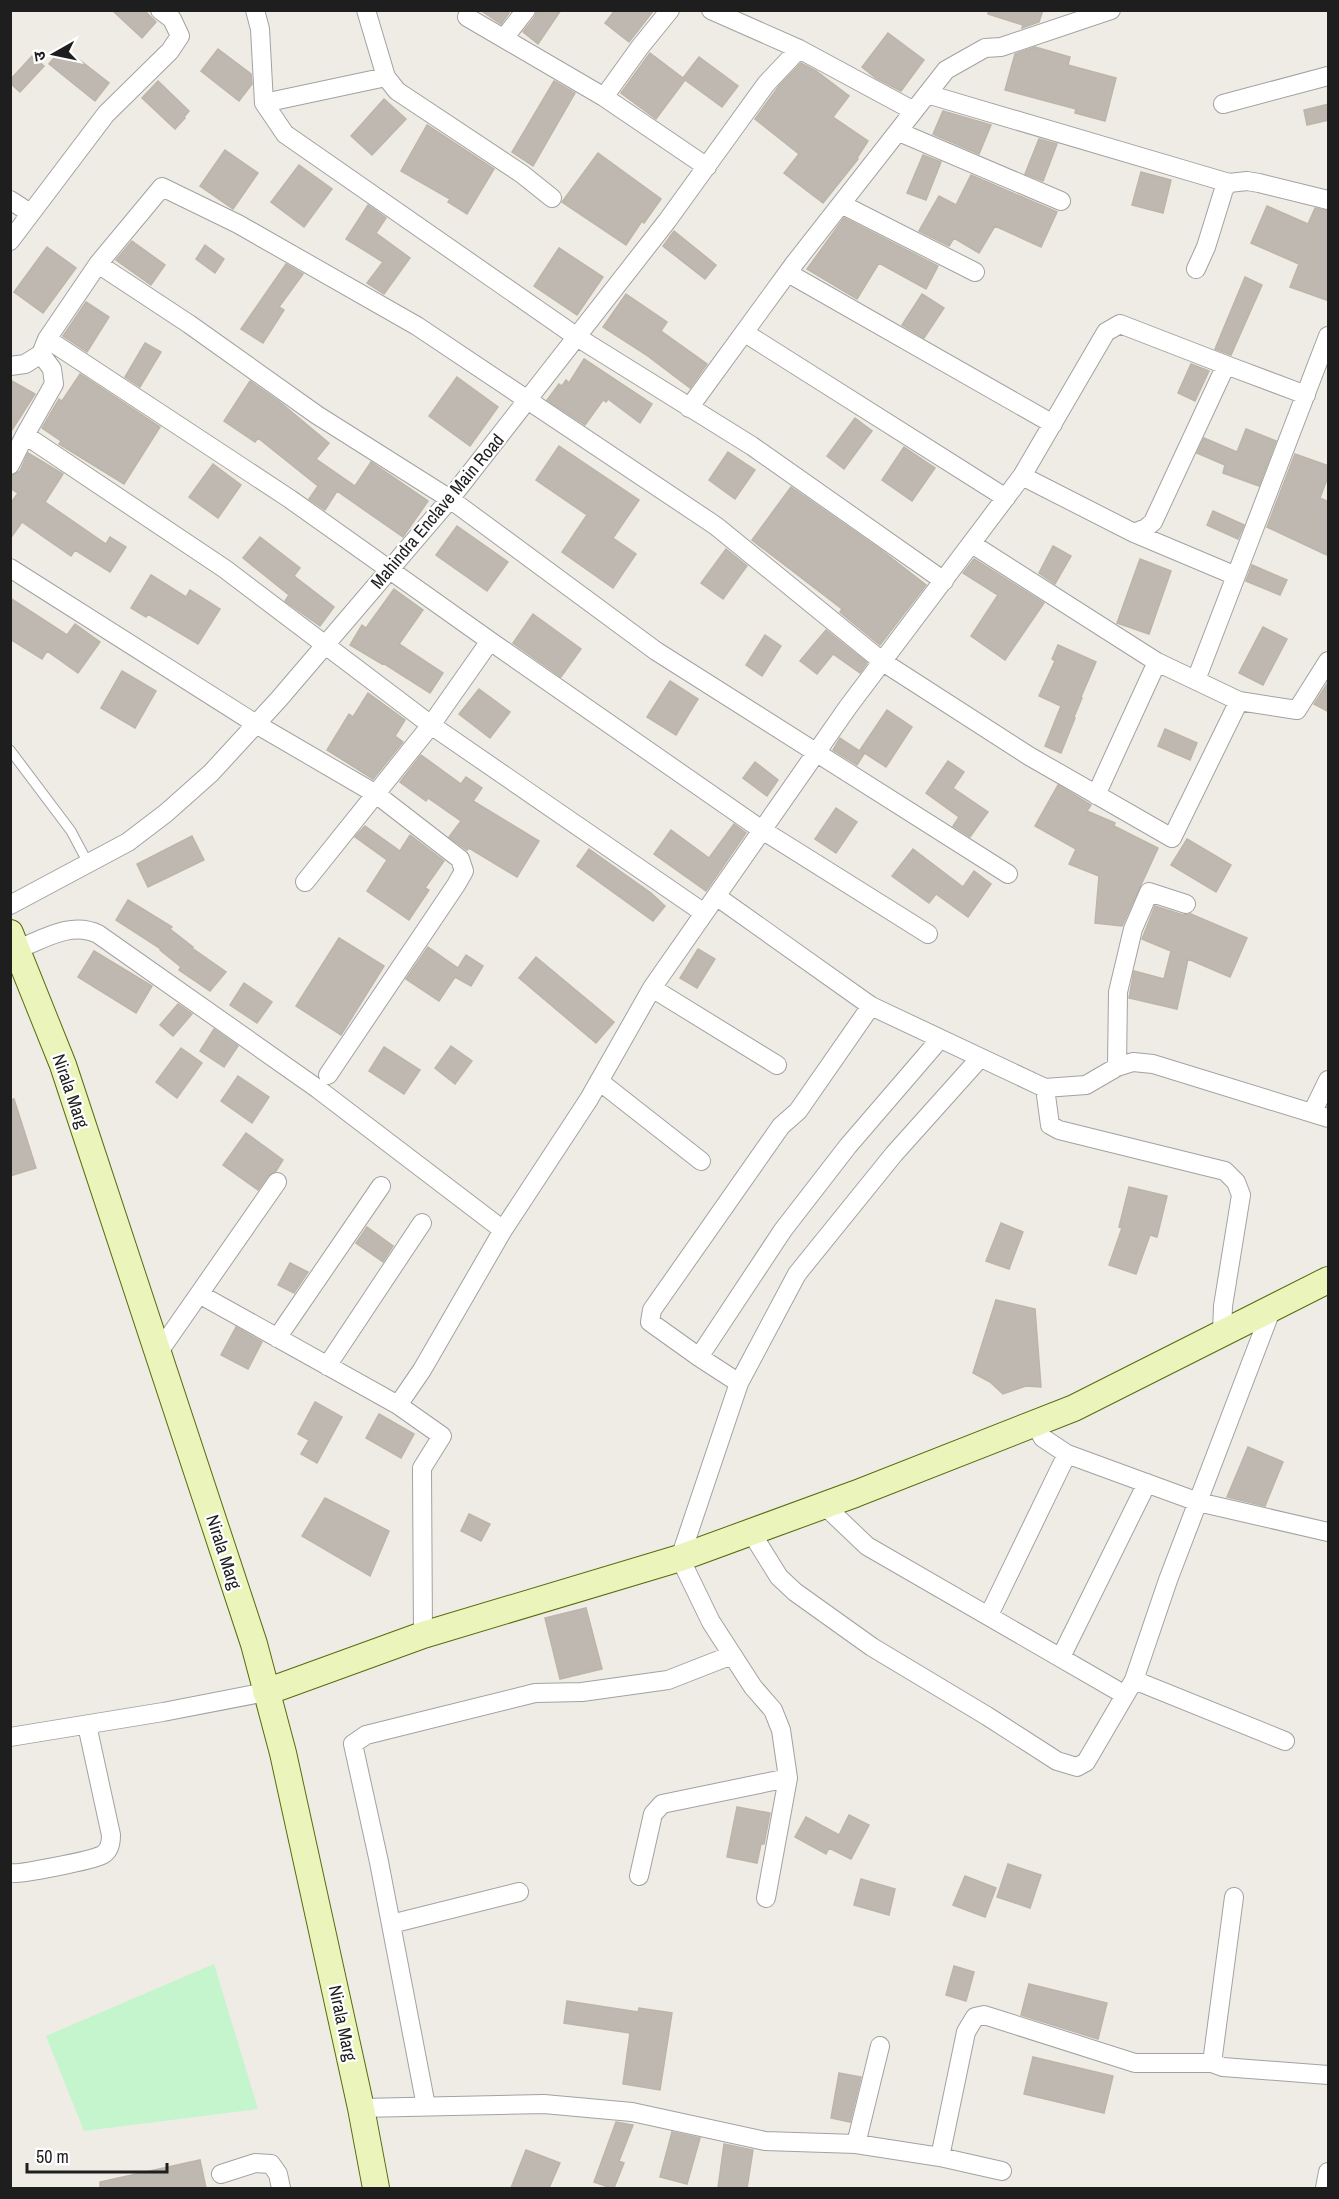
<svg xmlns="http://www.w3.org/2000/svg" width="1339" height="2199" font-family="'Archivo Narrow','Noto Sans Devanagari',sans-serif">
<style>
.park{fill:#c4f5cd}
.building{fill:#beb8b1;stroke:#beb4a8;stroke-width:1.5}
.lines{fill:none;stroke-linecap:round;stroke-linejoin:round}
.lane-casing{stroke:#a2a2a2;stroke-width:11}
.street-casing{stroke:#a2a2a2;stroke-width:20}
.secondary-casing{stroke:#576c0d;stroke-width:28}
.lane{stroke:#fff;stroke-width:9}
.street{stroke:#fff;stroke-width:18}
.secondary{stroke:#ebf5bb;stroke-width:26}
.labels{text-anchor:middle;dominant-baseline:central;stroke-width:4.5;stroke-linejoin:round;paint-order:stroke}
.street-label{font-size:18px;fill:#1e1e1e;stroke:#fff}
</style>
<rect width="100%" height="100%" fill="#eeece4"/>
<path class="park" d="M214,1964L258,2109L84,2131L46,2036Z"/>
<path class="building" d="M112,10H144L156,22L142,38Z
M480,10H511L501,24Z
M537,10H561L538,44L523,32L535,17Z
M615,10H654L629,42L605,23Z
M988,10H1043L1039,22L1022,28L1023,25L988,14Z
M888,33L924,60L901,91L876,78L862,67Z
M63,47L109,83L95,101L49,64Z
M1035,47L1070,57L1068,65L1116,78L1105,121L1075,113L1076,109L1005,90L1015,54Z
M218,49L251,74L252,84L239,101L201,71Z
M650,53L683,78L699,57L738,86L722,107L685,80L656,119L621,93Z
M32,56L44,66L20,92L10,83V80Z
M801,63L816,71L849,96L833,117L868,141L857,158L858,159L823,203L784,173L799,154L755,119L779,86Z
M158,81L189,111L184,117L185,118L175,129L142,98Z
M554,81L575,93L533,166L512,152Z
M384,99L406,119L372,155L351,136Z
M1329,104V120L1307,125L1304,110Z
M943,111L991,125L979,154L933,134Z
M427,125L494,169L467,214L448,202L450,199L401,171Z
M1039,139L1057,144L1043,181L1025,174Z
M225,150L258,173L233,209L200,186Z
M598,153L661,199L644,223L642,221L626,245L562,202Z
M923,155L941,162L926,200L907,193Z
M299,165L332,189L304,227L271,202Z
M1141,172L1171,180L1163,213L1132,205Z
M971,175L1057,212L1041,247L995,226L979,253L954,238L949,246L919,231L939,196L956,205Z
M368,205L386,218L376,233L410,258L384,294L367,283L383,262L346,239Z
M1267,206L1308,224L1315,208L1329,211V301L1290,287L1299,264L1251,243Z
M844,218L938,266L926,289L879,263L857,299L807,269Z
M674,231L716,265L705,279L663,246Z
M132,241L165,265L151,285L116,260Z
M205,245L224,259L215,273L196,259Z
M47,247L76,268L43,313L14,292Z
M559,248L603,277L577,315L534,286Z
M286,264L303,274L279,307L284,310L263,343L241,329Z
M1245,277L1262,285L1231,355L1215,349Z
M626,294L667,322L661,331L707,364L690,388L645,354L603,327Z
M922,294L944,308L924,338L902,325Z
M86,302L109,317L87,352L63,336Z
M145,343L161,352L140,387L125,377Z
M584,359L652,404L640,423L608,399L606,402L603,400L585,425L547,400L559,384L562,386L566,380L569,383Z
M1191,364L1209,371L1195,401L1178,393Z
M80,374L160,427L124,484L59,444L61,441L42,428L59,399L62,401Z
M457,377L498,407L470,446L429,416Z
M10,380L35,394L10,433Z
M250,381L281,403L329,443L316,459L355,486L371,462L428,501L403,537L337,491L325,510L309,499L318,486L258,438L255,442L224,421Z
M855,418L872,431L844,469L827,456Z
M1246,429L1276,441L1259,486L1223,473L1225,465L1197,453L1204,438L1237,452Z
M559,446L639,500L613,538L636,554L613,588L562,552L587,515L536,480Z
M904,447L935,468L912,501L882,480Z
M728,452L755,470L735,499L709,480Z
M28,453L63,474L45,502L106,544L110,537L126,547L110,572L75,550L71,556L22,522L10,539V504L18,493L10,488V476L20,471Z
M1295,454L1329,466V474L1320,498L1329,502V556L1267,527Z
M213,464L241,485L218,518L189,497Z
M791,487L881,550L926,585L880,645L840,612L842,609L752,540Z
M1213,511L1244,525L1238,539L1207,525Z
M457,526L508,562L487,591L436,555Z
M260,537L300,568L294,576L334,607L320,626L285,601L289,595L243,558Z
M1053,546L1071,556L1055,584L1039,573Z
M726,549L747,566L723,599L701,583Z
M974,559L1044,603L1005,660L971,636L998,595L963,573Z
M1140,559L1171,571L1149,634L1117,623Z
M1252,565L1287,580L1280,595L1246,581Z
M151,575L186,597L190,590L220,609L198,644L148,614L146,617L131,608Z
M394,589L423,610L399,644L443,673L430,693L383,663L382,664L350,645L362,625L366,628Z
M10,598L67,635L75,624L100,642L78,673L47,651L42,659L10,639Z
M533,614L581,649L561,677L513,643Z
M1263,627L1287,639L1263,685L1239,673Z
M826,630L867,663L860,673L833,654L817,674L800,661Z
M765,635L781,646L762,676L746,665Z
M1058,645L1096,662L1081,697L1082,698L1074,717L1075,718L1061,753L1045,746L1061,706L1039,696L1055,661L1052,659Z
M122,671L156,691L135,728L101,708Z
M670,681L698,699L676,735L647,717Z
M1329,681V712L1314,704Z
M479,689L510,712L490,738L459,714Z
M368,693L405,720L395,736L403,742L373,779L327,750L349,714L353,717Z
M887,710L912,727L886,767L860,750Z
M1165,729L1197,743L1190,760L1158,746Z
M840,738L864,754L857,765L833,750Z
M421,755L461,784L466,777L482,788L473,801L539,841L517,877L469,848L467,850L449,837L461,821L428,798L426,801L400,782Z
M948,761L964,772L953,788L988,812L970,837L953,826L959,817L926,793Z
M755,762L778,780L767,796L743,778Z
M1058,785L1091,805L1087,811L1115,823L1114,826L1158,848L1122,926L1095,923L1099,876L1069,864L1076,849L1035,826Z
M836,808L857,822L836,853L815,839Z
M734,824L746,833L706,891L654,854L671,830L709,858Z
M365,826L400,851L410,835L444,861L425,888L429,890L409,920L367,891L387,860L355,837Z
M192,836L204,860L148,887L137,864Z
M1187,839L1231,865L1216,892L1171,865Z
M589,849L651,893L665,906L653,921L577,866Z
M913,849L963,887L974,871L991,884L968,917L936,894L929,903L892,876Z
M128,900L172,927L170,929L193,947L192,948L226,972L210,991L179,970L181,967L160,950L161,949L116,920Z
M1155,906L1183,915L1191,914L1247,938L1230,977L1188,959L1177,1009L1129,998L1134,971L1164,979L1171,951L1142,939Z
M339,938L384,966L341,1035L296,1006Z
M428,947L458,968L466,955L483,966L471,986L455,977L439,1001L406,979Z
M698,949L715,959L697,988L680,978Z
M94,951L152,986L136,1013L78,977Z
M536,957L614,1022L596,1043L519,978Z
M244,983L272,1002L257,1023L230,1005Z
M178,1004L192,1014L173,1036L160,1025Z
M214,1029L238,1046L224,1067L200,1051Z
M451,1046L472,1061L455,1084L435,1068Z
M384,1047L420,1070L404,1094L369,1071Z
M181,1048L202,1063L177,1098L156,1082Z
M238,1076L269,1097L252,1123L221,1101Z
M14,1099L36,1168L10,1176V1100Z
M246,1133L283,1160L276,1171L268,1176L258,1190L223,1165Z
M1129,1187L1167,1196L1157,1237L1150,1235L1136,1274L1109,1265L1122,1228L1119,1227Z
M1001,1223L1023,1232L1009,1269L986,1261Z
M367,1227L393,1246L383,1262L356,1243Z
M290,1263L308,1272L294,1293L278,1285Z
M996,1300L1035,1309L1041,1387L1026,1386L1003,1394L990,1382L973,1373Z
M236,1327L262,1342L248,1369L221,1355Z
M315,1402L342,1417L317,1463L301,1454L309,1440L298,1434Z
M379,1414L414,1434L401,1458L366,1438Z
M1248,1447L1283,1462L1265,1506L1227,1497Z
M325,1498L389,1531L370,1576L302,1536Z
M469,1514L490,1524L481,1541L461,1531Z
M586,1608L602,1669L560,1679L545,1618Z
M737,1807L770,1813L764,1844H761L757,1863L727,1857Z
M849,1815L869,1825L851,1859L829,1848L826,1854L795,1837L806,1817L839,1835Z
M1008,1864L1041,1875L1030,1908L997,1897Z
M965,1876L996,1888L985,1917L953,1905Z
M861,1879L895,1889L889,1915L854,1905Z
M954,1966L974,1972L966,2001L946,1995Z
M1029,1984L1107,2003L1098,2039L1021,2015Z
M567,2001L638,2012L639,2008L672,2013L660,2090L623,2084L630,2033L564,2023Z
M1033,2057L1113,2076L1104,2113L1024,2094Z
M839,2073L861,2077L850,2122L831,2118Z
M616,2122L633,2125L619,2161L624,2163L614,2188H611L594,2182Z
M672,2132L700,2138L687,2184L660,2177Z
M724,2144L753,2150L747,2188H718Z
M526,2150L560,2163L549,2188H511Z
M200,2160L206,2188H100V2182Z"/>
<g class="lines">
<defs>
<path id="lane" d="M10,750L71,831L88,863"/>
<path id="street" d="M255,10L260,29L264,103L285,134L577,337L752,446L944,581
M366,10L386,77L397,91L522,174L552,198
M711,10L799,49L914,111
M467,17L604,97L707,167
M504,38L526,10
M927,94L1229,183
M604,97L640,47L670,10
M264,103L386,77
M1223,104L1328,76
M899,132L1061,201
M10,200L30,213
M841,204L975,272
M10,241L106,114L170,51L180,36L172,19L160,10
M98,264L189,324L317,415L450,499L656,651L1008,874
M1196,269L1206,247L1224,189L1229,183L1247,181L1259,183L1328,200
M788,273L1053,424
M745,333L1006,498
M47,339L290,499L490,641L762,830L928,934
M10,366L25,364L41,354L47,339L98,264L162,187L238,224L417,326L716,526L883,662L1029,756L1172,838L1239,701
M689,408L794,264L946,70L985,48L1001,47L1111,10
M25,435L225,569L431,725L704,913
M10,465L25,435L54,384L52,369L41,354
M1022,476L1134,533L1146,528L1153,522L1226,365L1306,395
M1134,533L1236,576
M972,544L1157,662L1239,701L1297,710L1328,661
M10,568L256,724L376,794L460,859L464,871L456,885L328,1075
M1196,680L1328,336
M1096,795L1157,662
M305,882L431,725L490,641
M716,896L871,1006L1045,1088L1086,1085L1117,1067L1133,1062L1153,1064L1328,1118
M10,905L128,842L166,813L211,773L279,699L450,499L667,221L766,84L799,49
M18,949C44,939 71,921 98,934L318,1089L503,1230
M652,988L777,1065
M1117,1067L1118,992L1133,929L1149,892L1186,904
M599,1081L701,1161
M1045,1088L1050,1125L1059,1130L1225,1171L1236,1182L1241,1195L1223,1306L1222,1333
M1312,1113L1328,1080
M199,1294L398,1405
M277,1338L381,1186
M158,1353L277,1182
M699,1357L783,1230L848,1146L940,1039
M327,1366L422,1223
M739,1383L699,1357L650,1322L652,1310L781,1126L798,1111L871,1006
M1034,1423L1043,1438L1067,1454
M824,1505L867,1546L1125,1695
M751,1532L779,1577L795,1592L872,1647L987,1716L1057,1761L1077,1767L1086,1762L1134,1680L1168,1580L1272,1308
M989,1615L1067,1454L1198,1502L1328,1532
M423,1635L422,1468L442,1436L398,1405L422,1370L503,1230L589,1099L652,988L848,707L1022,476L1106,332L1120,324L1226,365
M1061,1657L1147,1483
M1134,1680L1285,1741
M10,1737L163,1712L266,1692
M10,1873C19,1875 93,1860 102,1855C110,1851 111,1843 111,1835L87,1725
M639,1876L653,1814L662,1804L788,1778
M766,1898L788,1778L781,1730L773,1710L753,1687L711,1622L680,1558L739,1383L797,1274L894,1154L980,1058
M391,1924L519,1892
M1212,2063L1234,1897
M426,2106L379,1862L353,1744L366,1735L535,1693L582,1692L668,1680L732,1655
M361,2108L544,2104L632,2112L765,2141L856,2144L940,2157L1002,2171
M856,2144L880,2046
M940,2157L966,2032L975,2017L984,2015L1135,2063H1212L1223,2067L1328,2075
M221,2174L255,2163L271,2164L278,2174L281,2188
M1325,2188L1328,2172"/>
<path id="secondary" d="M10,933L63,1065L254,1644L283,1753L361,2108L376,2188
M266,1692L423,1635L680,1558L855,1494L1074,1408L1328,1280"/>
</defs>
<use href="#lane" class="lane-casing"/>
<use href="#street" class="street-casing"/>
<use href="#secondary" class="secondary-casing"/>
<use href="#lane" class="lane"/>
<use href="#street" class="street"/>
<use href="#secondary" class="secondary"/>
</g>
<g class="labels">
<g class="street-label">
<text transform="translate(437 511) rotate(-50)">Mahindra Enclave Main Road</text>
<text transform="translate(71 1091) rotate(71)">Nirala Marg</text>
<text transform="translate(224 1552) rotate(72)">Nirala Marg</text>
<text transform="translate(343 2023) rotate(78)">Nirala Marg</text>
</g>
</g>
<rect width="1339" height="2199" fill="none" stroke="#1e1e1e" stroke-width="24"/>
<g transform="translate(54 54) rotate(261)" stroke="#ffffff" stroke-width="4.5" paint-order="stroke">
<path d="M0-4.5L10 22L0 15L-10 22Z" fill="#1e1e1e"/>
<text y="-9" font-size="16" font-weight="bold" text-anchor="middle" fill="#1e1e1e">उ</text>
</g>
<path d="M27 2163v9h140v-9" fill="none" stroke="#1e1e1e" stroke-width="3"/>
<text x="36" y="2163" font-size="18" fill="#1e1e1e" stroke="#ffffff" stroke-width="4.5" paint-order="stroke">50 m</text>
</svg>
